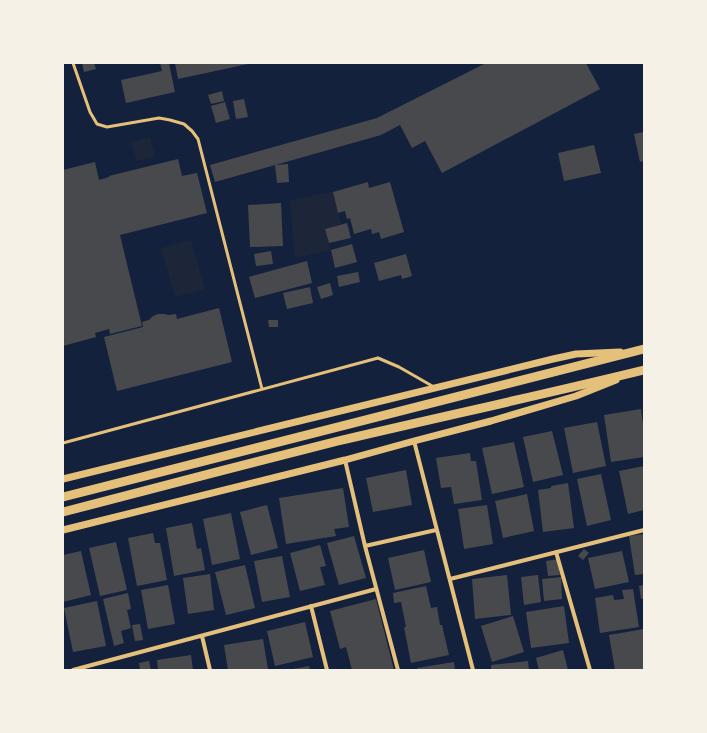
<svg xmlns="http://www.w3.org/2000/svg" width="707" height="733" font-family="'Fira Sans',sans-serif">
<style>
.green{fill:#1d2539}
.building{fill:#48494c}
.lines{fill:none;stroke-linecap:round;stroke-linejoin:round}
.service{stroke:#e5c07b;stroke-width:3}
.minor{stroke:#e5c07b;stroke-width:4}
.tertiary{stroke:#e5c07b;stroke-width:7}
.primary{stroke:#e5c07b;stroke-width:9}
</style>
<rect width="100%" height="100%" fill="#14213d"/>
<path class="green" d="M150,137L155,156L137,161L131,142Z
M333,192L341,224L325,229L331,250L295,258L290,200Z
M191,240L205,289L175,297L161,248Z"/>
<path class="building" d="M82,63H94L96,69L84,72Z
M160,63H169L175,92L126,103L121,80L162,71Z
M175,63H248V64L178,79Z
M486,63H586L600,89L442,173L425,141L412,148L400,125L381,135L215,182L210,165L377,118Z
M222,91L224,101L211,104L208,95Z
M244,99L248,117L236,119L233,101Z
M225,102L230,119L216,123L211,106Z
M644,132V161L640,162L634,134Z
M594,145L601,173L564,181L558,153Z
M178,159L182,176L197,173L207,213L120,235L142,326L110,334L109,329L95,333L96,337L63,346V170L95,162L99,180L109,177V176Z
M288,164L289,182L277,183L275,165Z
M368,182L369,188L390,182L404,232L381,239L379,232L372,234L371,229L354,234L350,218L347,219L345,211L338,213L333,192Z
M281,203L283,246L250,247L248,205Z
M347,223L351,238L329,243L325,229Z
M352,244L357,262L335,268L331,250Z
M271,251L273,264L256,266L254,254Z
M406,254L412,276L402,279L401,275L379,281L374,263Z
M307,261L312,283L255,298L249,277Z
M358,272L360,282L339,287L337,276Z
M330,283L333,295L321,299L317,287Z
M310,287L313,303L287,309L283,293Z
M219,308L232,362L117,391L104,337L143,327L142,322L149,320L153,316L158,314H164L169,315L176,314L177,319Z
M268,320H278V327H269Z
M641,409L644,432V457L611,462L604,415Z
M597,422L606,466L573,473L564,428Z
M552,431L563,475L533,482L523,437Z
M514,442L524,487L492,494L482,448Z
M470,453L471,461H476L482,500L454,504L451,487L441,488L436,458Z
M644,466V510L628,514L619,471Z
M406,470L412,505L373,512L366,478Z
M601,474L611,520L587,526L577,479Z
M568,483L574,528L543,532L538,490L551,488V486Z
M343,488L349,527L334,529L336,536L286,544L279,498Z
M527,494L534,531L503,538L495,501Z
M267,505L278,548L251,555L240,512Z
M487,505L493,544L464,549L458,509Z
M231,513L240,559L212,565L203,519Z
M192,523L197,549L201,548L205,570L174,576L166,528Z
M153,533L155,543H160L167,580L137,586L128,538Z
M644,534V574L635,575L629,536Z
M354,536L366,578L339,585L327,543Z
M116,542L127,590L100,596L89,548Z
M320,545L326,566L320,567L325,585L300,591L290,553Z
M584,549L589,553L583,560L578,556Z
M424,550L431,582L395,590L388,558Z
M81,551L91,595L63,602V555Z
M622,551L629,582L595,589L588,558Z
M282,556L290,597L262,602L254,561Z
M558,559L560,575L548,576L546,561Z
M245,565L255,608L226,615L215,572Z
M210,574L214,610L188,614L183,578Z
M507,575L511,615L475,619L472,579Z
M538,575L541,602L524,605L521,577Z
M561,577L562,599L544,601L542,579Z
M168,585L175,624L148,629L141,590Z
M644,585V598L641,599L639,586Z
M426,586L431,608L437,607L440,625H442L449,655L411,663L404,627H406L401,602L394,603L393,593Z
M633,589L639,627L600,633L595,598L613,595L614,600L624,599L622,590Z
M128,593L131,609L127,610L131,628L121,631L124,643L114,646L103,599Z
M376,599L394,670H352L346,647L340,649L330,611Z
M97,601L106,646L73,652L64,608Z
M564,606L569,643L531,648L526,612Z
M513,616L524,652L492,662L481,626Z
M305,622L313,657L275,666L267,631Z
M140,624L143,640L135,641L132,625Z
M644,629V670H615L609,635Z
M263,639L268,669L259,670H228L224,645Z
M563,650L568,670H539L536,658Z
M191,655L193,670H158L157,660Z
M149,661L151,670H140L139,663Z
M528,661L529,670H491V665Z
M454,662L455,670H418L417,668Z
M309,666L310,670H293V669Z"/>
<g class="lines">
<path class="service" d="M73,63L90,112L97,124L107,127L159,118L170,120L184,124L192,131L198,139L262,389
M63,443L378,358L399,367L434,387"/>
<path class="minor" d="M414,441L473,670
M345,460L365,546L398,670
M365,546L436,530
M556,552L590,670
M450,579L644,530
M311,606L327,670
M202,636L210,670
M73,670L376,589"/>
<path class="tertiary" d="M63,479L553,359L576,354L620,352
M63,530L345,460L414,441L491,421L576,396L616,380"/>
<path class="primary" d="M63,497L644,349
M63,512C155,488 246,464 338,441C440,417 542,395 644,370"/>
</g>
<rect width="707" height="733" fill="none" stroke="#f6f1e7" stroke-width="128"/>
</svg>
